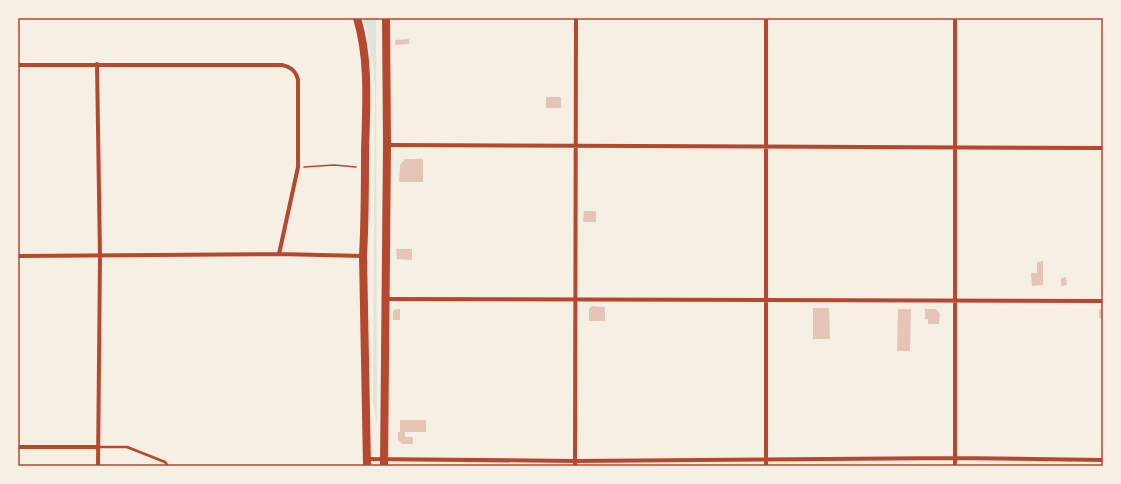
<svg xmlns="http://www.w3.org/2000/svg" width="1121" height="484" font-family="Helvetica,sans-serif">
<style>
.green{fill:#e2e4dc}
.building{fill:#e6c5b7}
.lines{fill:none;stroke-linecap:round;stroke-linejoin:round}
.path{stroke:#b5482f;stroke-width:1.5}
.service{stroke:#b5482f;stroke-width:2.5}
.minor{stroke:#b5482f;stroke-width:4}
.trunk{stroke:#b5482f;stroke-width:8}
.neatline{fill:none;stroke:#b5482f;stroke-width:1.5}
</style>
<rect width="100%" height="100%" fill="#f6efe4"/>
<path class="green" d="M364,18H376L377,424L373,402L375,90L373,65Z"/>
<path class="building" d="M409,39V44L395,45V40Z
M546,97H561V108H546Z
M405,159H423V182H399L400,165Z
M584,211H596V222H583Z
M396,249H412V260L397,259Z
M1043,261V285L1032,286L1031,273H1037V262Z
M1066,277L1067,285L1061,286V278Z
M592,306L605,307V321H589V309Z
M813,308H829L830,339H813Z
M396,309H400V320H393V311Z
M898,309H911L910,351H897Z
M925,309H936L940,314L939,324H928V319H925Z
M1099,309H1103V318H1099Z
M400,420H426V432H405V437H413V444H402L398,440V432H400Z"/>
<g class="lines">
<path class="path" d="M304,167L334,165L356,167"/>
<path class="service" d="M98,447H127L165,462L168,466"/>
<path class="minor" d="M97,64L100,256L98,466
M18,65H282C291,67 296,71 298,80V167L279,254
M387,145L1103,148
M18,256L279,254L363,256
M385,299L1103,301
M18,447H98
M367,459L575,461L955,458L1103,460
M575,466L576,18
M766,466V18
M955,466V18"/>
<path class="trunk" d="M357,18C370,61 366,108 365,152C365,187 365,221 363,256L367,466
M384,466L387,145L386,18"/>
</g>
<rect width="1121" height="484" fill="none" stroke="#f6efe4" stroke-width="38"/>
<rect x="19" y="19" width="1083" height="446" class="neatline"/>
</svg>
